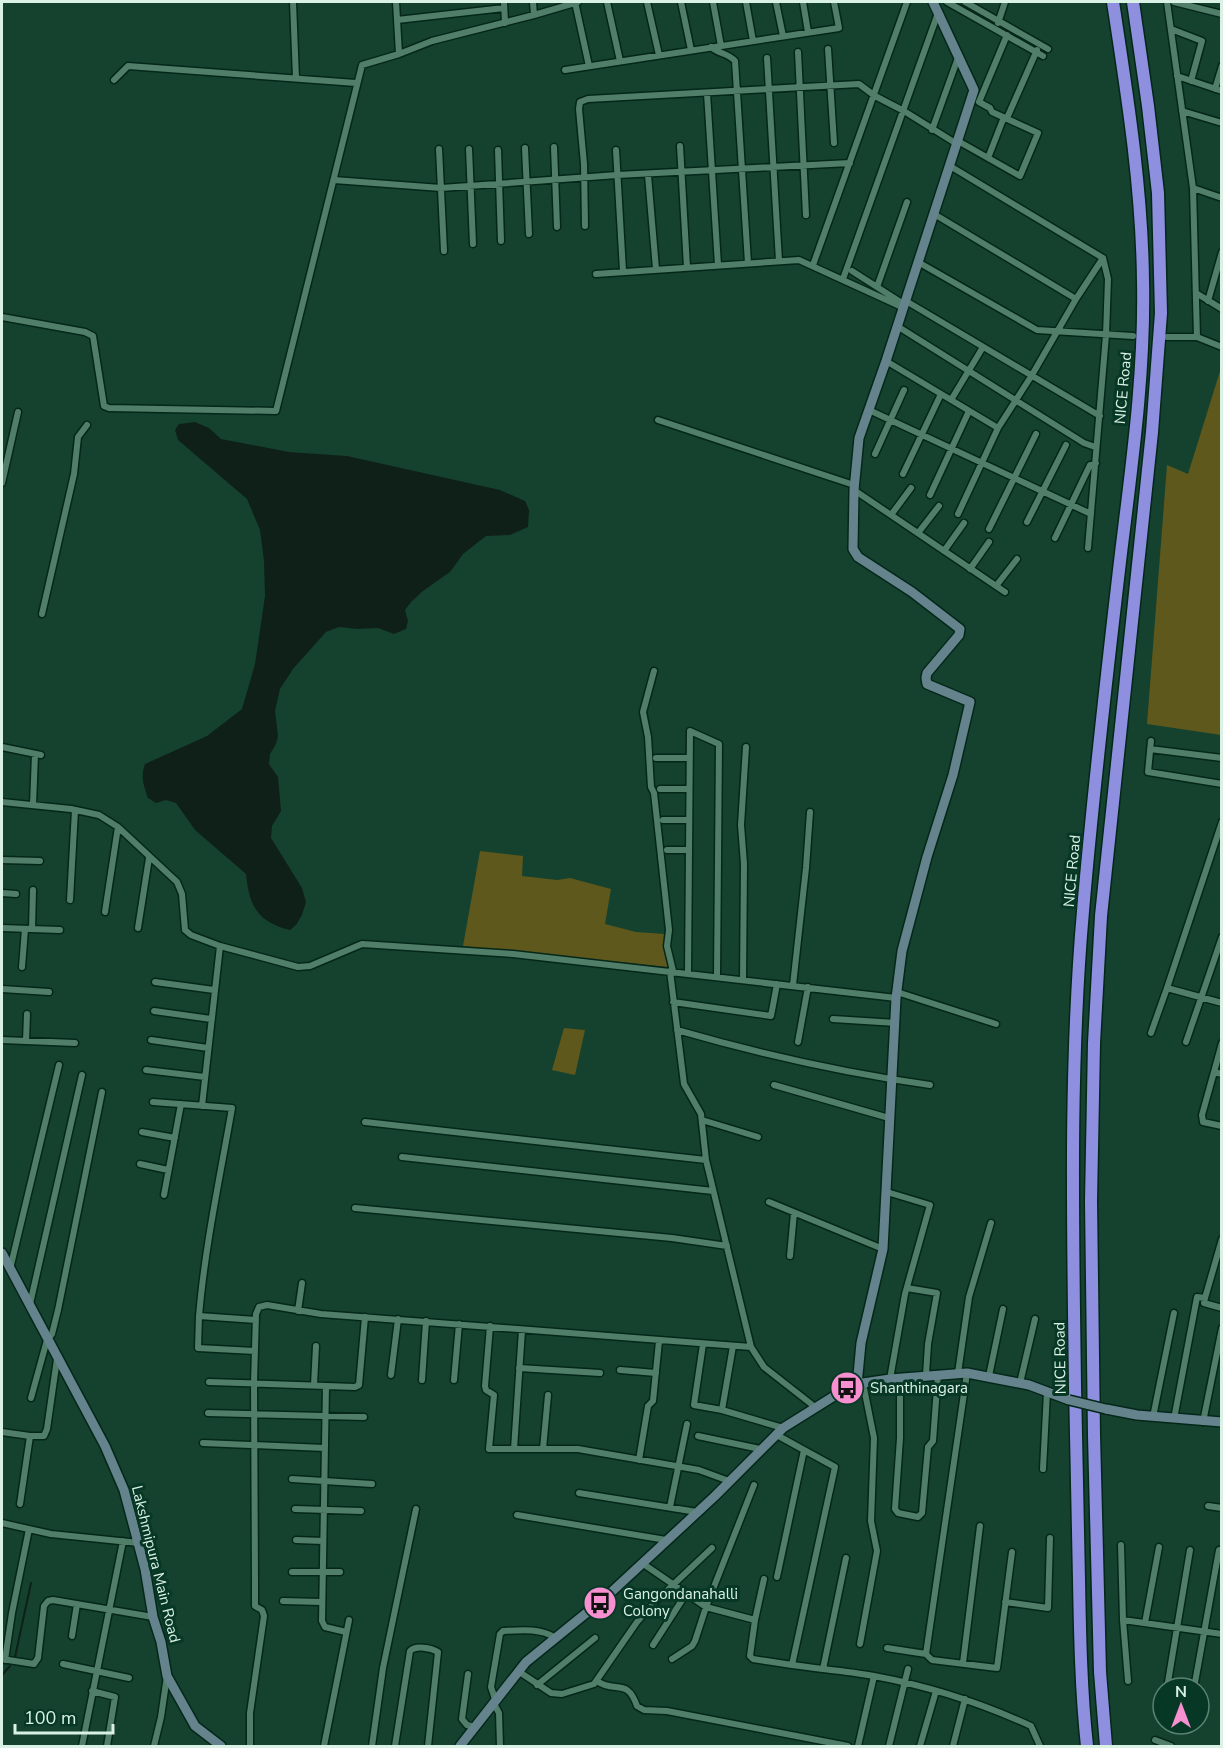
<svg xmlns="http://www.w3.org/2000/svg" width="1223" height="1748" font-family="'Nunito Sans',sans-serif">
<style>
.green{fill:#5e581c}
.water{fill:#0f2018}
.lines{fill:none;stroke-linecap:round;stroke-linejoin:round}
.stream{stroke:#0f2018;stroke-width:2}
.street-casing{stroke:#042719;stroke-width:9}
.secondary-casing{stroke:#042719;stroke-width:12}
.highway-casing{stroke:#042719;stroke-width:15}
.street{stroke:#517e68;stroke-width:6}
.secondary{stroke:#64838c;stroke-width:9}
.highway{stroke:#8f8fe0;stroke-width:12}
.secondary-bridge-casing{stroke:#042719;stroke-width:12;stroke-linecap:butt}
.secondary-bridge{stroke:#64838c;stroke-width:9}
.labels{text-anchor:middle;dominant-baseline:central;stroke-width:6;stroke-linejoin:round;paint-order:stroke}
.street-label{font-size:15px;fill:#daf2e5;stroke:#073826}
.poi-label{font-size:15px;fill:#daf2e5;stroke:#073826;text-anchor:start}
</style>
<rect width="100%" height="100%" fill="#15422f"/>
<path class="green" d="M1221,368V735L1147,724L1167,465L1188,474Z
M480,851L523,856L522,876L557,880L570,878L611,889L605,924L636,932L664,934L668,967L463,946Z
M564,1028L585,1030L575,1075L552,1070Z"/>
<path class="water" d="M195,422L209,428L221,439L289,452L347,456L500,490L525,501L529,510L528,527L510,535L486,536L463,554L450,572L423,591L411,602L405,610L408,621L406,629L394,634L378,628L357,629L339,627L326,632L293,669L280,689L275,711L278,736L276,744L270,754L269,764L278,777L281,811L272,826L271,838L302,888L306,902L302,915L296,925L290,930C257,922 249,905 246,874L195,830L176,803L166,800L156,803L148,798C144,786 140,777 145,764L207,736L242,709L255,664L265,596L264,561L260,530L247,499L178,440L175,430L179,424Z"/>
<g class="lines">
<path class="stream" d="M15,1657L31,1583
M2,1675L10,1666"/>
<defs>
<path id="street" d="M293,2L296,78
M396,2L399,54
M504,2L505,23
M533,2L534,15
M575,2L589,66
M607,2L620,61
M647,2L659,55
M681,2L691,50
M713,2L721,46
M746,2L753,41
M776,2L783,36
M803,2L808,32
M947,2L1043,56
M965,2L1048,49
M1167,2L1193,188L1197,337
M1174,2L1222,14
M397,20L504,8
M998,23L1005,2
M1171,29L1202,41L1191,81
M711,47C719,54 728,53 735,61L748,263
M828,49L834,143
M798,52L806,215
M767,58L779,261
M565,70L839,28L834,2
M1177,76L1222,91
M114,80L128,66L356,83
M1215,89L1222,66
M707,93L718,265
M1182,111L1222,123
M1007,118L1037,50
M932,130L959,55
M958,141L1020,176L1038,133L992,112L990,108L979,102L1007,35
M680,146L687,267
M554,147L557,227
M525,148L529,234
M439,149L444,251
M469,149L473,244
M498,150L501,241
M616,150L623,271
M988,158L1004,117
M950,166L1103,258L1108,279L1106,335L1088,548
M648,175L656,269
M334,180L441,188L617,175L850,163
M1193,188L1222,198
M934,214L1076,299
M585,226L584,164L579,109L580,102L588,99L859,84L875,96L904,111L957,144
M918,262L1037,330L1133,336
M813,265L907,2
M852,271L902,303
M596,274L799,260L904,308
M843,279L938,13
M877,287L907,202
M1196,293L1222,309
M906,301L1100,416
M1208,301L1222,252
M2,317L85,332L93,336L104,406L109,408L276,411L362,65L399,54L432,41L534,15L578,2
M897,326L1084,443L1095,447
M1167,337H1197L1222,347
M886,361L998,428
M951,400L983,347
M869,410L1091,514
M658,420L854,485
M875,454L904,390
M903,474L941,394
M2,483L18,412
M854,490L1005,592
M930,495L969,411
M958,514L998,428L1032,375L1076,299L1103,258
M891,515L911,488
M1027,522L1066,445
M989,529L1036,434
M918,533L939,506
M1055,538L1090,465L1096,463
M944,551L964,523
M970,569L989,542
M996,586L1017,559
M42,614L74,474L78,437L87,425
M654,671L643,712L648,737L651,787L654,793L669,930L667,946L673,971
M1151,741L1148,772L1222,784
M2,747L41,755
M1150,749L1222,758
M656,758H689
M660,789H689
M2,802L71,809L99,815L118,827L177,882L182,894L185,930L191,935L220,946L298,967L310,966L362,944L513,954L896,998
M33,805L35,754
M663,820H689
M667,850H689
M2,860L40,861
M2,893L16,894
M70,900L75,810
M105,912L118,827
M2,928L60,930
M138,928L149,858
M32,929L33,890
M22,967L25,929
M670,971L684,1084L701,1114L706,1160L751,1347L764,1367L815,1407
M688,973L690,731L719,744L717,976
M743,980L744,864L741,825L746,747
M155,982L214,990
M793,985L806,868L810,812
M1167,988L1222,1003
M2,989L49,992
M897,992L996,1024
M673,1002L771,1016L777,984
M154,1011L211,1019
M833,1019L896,1023
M677,1030C760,1054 845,1073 930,1085
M1151,1033L1167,988L1222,822
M2,1040L75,1043
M151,1040L208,1048
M26,1041L27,1014
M798,1042L808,987
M1186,1042L1222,937
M1222,1043L1214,1072L1222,1074
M146,1070L205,1077
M1214,1072L1202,1115L1203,1122L1222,1126
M774,1085L889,1118
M153,1102L232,1108C220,1177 205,1246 199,1316L256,1320
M202,1106L220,946
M702,1120L758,1137
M365,1122L706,1160
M142,1132L175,1138
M402,1157L713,1191
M140,1164L168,1170
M887,1192L930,1205L905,1294L890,1379
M164,1195L181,1104
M769,1202L883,1249
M355,1208L672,1238L727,1246
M790,1256L794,1213
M10,1269L59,1065
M907,1288L937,1293L928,1344L926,1375
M1205,1298L1204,1303L1222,1308
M30,1304L82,1075
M298,1311L302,1283
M199,1316L198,1348L255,1351
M490,1326L485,1386L486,1390L494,1395L489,1449H578L699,1470L729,1481
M703,1344L694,1405L722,1410L783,1428
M519,1368L600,1373
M620,1370L656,1373
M958,1373L969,1297L991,1223
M967,1373L926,1654L932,1660L997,1668L1012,1552
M391,1375L398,1319
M989,1376L1003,1309
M900,1378V1438L895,1509L898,1513L918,1517L922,1513L928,1447L933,1441L938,1374
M422,1380L426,1321
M454,1380L459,1324
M209,1382L355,1387L359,1385L365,1317
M1020,1383L1035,1319
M314,1385L316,1346
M326,1386L322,1621L325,1627L346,1632
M31,1398L47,1340L52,1334L58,1310L102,1092
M722,1410L733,1346
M208,1413L364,1417
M1153,1417L1174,1313
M1174,1419L1197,1297L1205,1298L1222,1239
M1203,1422L1222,1328
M2,1432L30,1436L20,1504
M775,1434L804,1450L777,1577
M30,1436H44L47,1429L57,1359
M698,1436L760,1449
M203,1443L325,1448
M514,1449L522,1330
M543,1449L548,1395
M804,1450L835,1467L792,1665C819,1669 847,1671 874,1676C928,1686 981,1703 1031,1726L1040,1746
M639,1460L648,1406L653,1401L659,1341
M1043,1469L1047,1392
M292,1479L372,1484
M579,1493L697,1512
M1208,1506L1222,1508
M670,1507L687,1424
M295,1509L361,1511
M517,1515L666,1540
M2,1523L51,1534L139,1543
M296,1540L323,1541
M1121,1545L1123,1620L1128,1681
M642,1563L706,1607L755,1620L764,1579
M292,1572H340
M283,1601L322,1602
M1005,1602L1048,1608L1050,1538
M755,1620L750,1656L753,1659L792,1665
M1123,1620L1222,1634
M1145,1623L1159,1547
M72,1636L77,1604
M860,1644L877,1551L871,1521L874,1438L863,1383
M653,1645L686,1594
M887,1648L926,1654
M2,1659L34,1664L38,1658L44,1606L48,1601L53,1600L153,1617
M672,1659L692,1646L695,1641L706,1607L754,1485
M5,1660L12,1613L29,1529
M963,1663L980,1526
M63,1664L129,1678
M823,1669L846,1558
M518,1671L551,1693L562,1694L594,1684L637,1622L656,1601L712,1548
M468,1674L462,1719L467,1725L475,1727
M597,1681C615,1694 627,1677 637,1706L644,1710L667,1711L848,1746
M537,1685L595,1638
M1167,1688L1190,1550
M1194,1688L1219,1550
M92,1691L115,1697L107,1746
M495,1699L491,1687L500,1634L503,1631C521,1630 540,1628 556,1638
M493,1702L499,1713L500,1746
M1155,1740L1171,1746
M82,1746L123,1541
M154,1746L161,1717L167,1676
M250,1746V1713L264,1616L262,1610L255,1606V1582L254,1383L256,1314L259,1307L267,1305L321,1314L751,1347
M324,1746L349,1620
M372,1746L383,1668L416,1509
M395,1746L410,1651C416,1645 431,1648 438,1652L428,1746
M858,1746L874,1676
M889,1746L908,1669
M920,1746L936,1691
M953,1746L965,1699"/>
<path id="secondary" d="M2,1253L105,1446L124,1490L145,1569L153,1617L161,1642L167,1676L195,1726L221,1746
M857,1385L861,1343L883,1249L896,998L902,951L927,857L953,775L970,702L927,684L926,678L927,673L959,635L960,629L912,592L858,557L853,549L854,490L859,438L886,361L974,90L933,2
M1106,1409L1137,1415L1222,1422
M460,1746L526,1662L606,1597L715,1496L783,1428L847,1388L863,1383L890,1379L967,1373L1029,1385L1069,1400"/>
<path id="highway" d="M1087,1746C1081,1691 1080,1635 1079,1580C1078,1515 1076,1451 1075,1386C1073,1228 1069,1070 1083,911C1093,792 1107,672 1121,553C1132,463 1145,372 1143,281C1142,187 1127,94 1113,2
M1106,1746L1100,1672L1094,1435L1091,1201L1094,1043L1101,916L1152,432L1161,313L1158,193L1148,106L1133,2"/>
</defs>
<use href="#street" class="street-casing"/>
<use href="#secondary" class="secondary-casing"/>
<use href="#highway" class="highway-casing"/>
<use href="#street" class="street"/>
<use href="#secondary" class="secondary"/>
<use href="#highway" class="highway"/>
<defs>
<path id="secondary-bridge" d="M1069,1400L1106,1409"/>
</defs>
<use href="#secondary-bridge" class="secondary-bridge-casing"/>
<use href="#secondary-bridge" class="secondary-bridge"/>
</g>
<defs>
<symbol id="bus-disc" viewBox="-11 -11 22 22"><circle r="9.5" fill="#f690d0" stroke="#073826"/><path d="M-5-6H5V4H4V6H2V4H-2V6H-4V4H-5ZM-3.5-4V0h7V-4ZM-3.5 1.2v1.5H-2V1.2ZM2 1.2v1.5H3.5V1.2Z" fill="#111"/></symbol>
</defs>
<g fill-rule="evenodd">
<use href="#bus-disc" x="828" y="1369" width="38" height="38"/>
<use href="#bus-disc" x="581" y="1584" width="38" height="38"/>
</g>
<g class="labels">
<g class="street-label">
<text transform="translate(1123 388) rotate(-85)">NICE Road</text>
<text transform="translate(1072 871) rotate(-85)">NICE Road</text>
<text transform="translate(1060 1358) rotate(-91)">NICE Road</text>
<text transform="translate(156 1564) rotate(76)">Lakshmipura Main Road</text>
</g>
<g class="poi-label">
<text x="870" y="1388">Shanthinagara</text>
<text x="623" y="1594">Gangondanahalli<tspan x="623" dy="17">Colony</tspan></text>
</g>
</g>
<rect width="1223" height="1748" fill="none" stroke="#daf2e5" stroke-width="6"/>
<g transform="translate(1181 1706)"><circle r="28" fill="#073826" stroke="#5b8272" stroke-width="1.5"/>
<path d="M0-4.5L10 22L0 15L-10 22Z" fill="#f690d0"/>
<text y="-9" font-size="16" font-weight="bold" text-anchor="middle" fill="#daf2e5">N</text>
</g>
<path d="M15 1724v9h98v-9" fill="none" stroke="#daf2e5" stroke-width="3"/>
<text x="24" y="1724" font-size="18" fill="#daf2e5" stroke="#073826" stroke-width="4.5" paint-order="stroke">100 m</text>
</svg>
